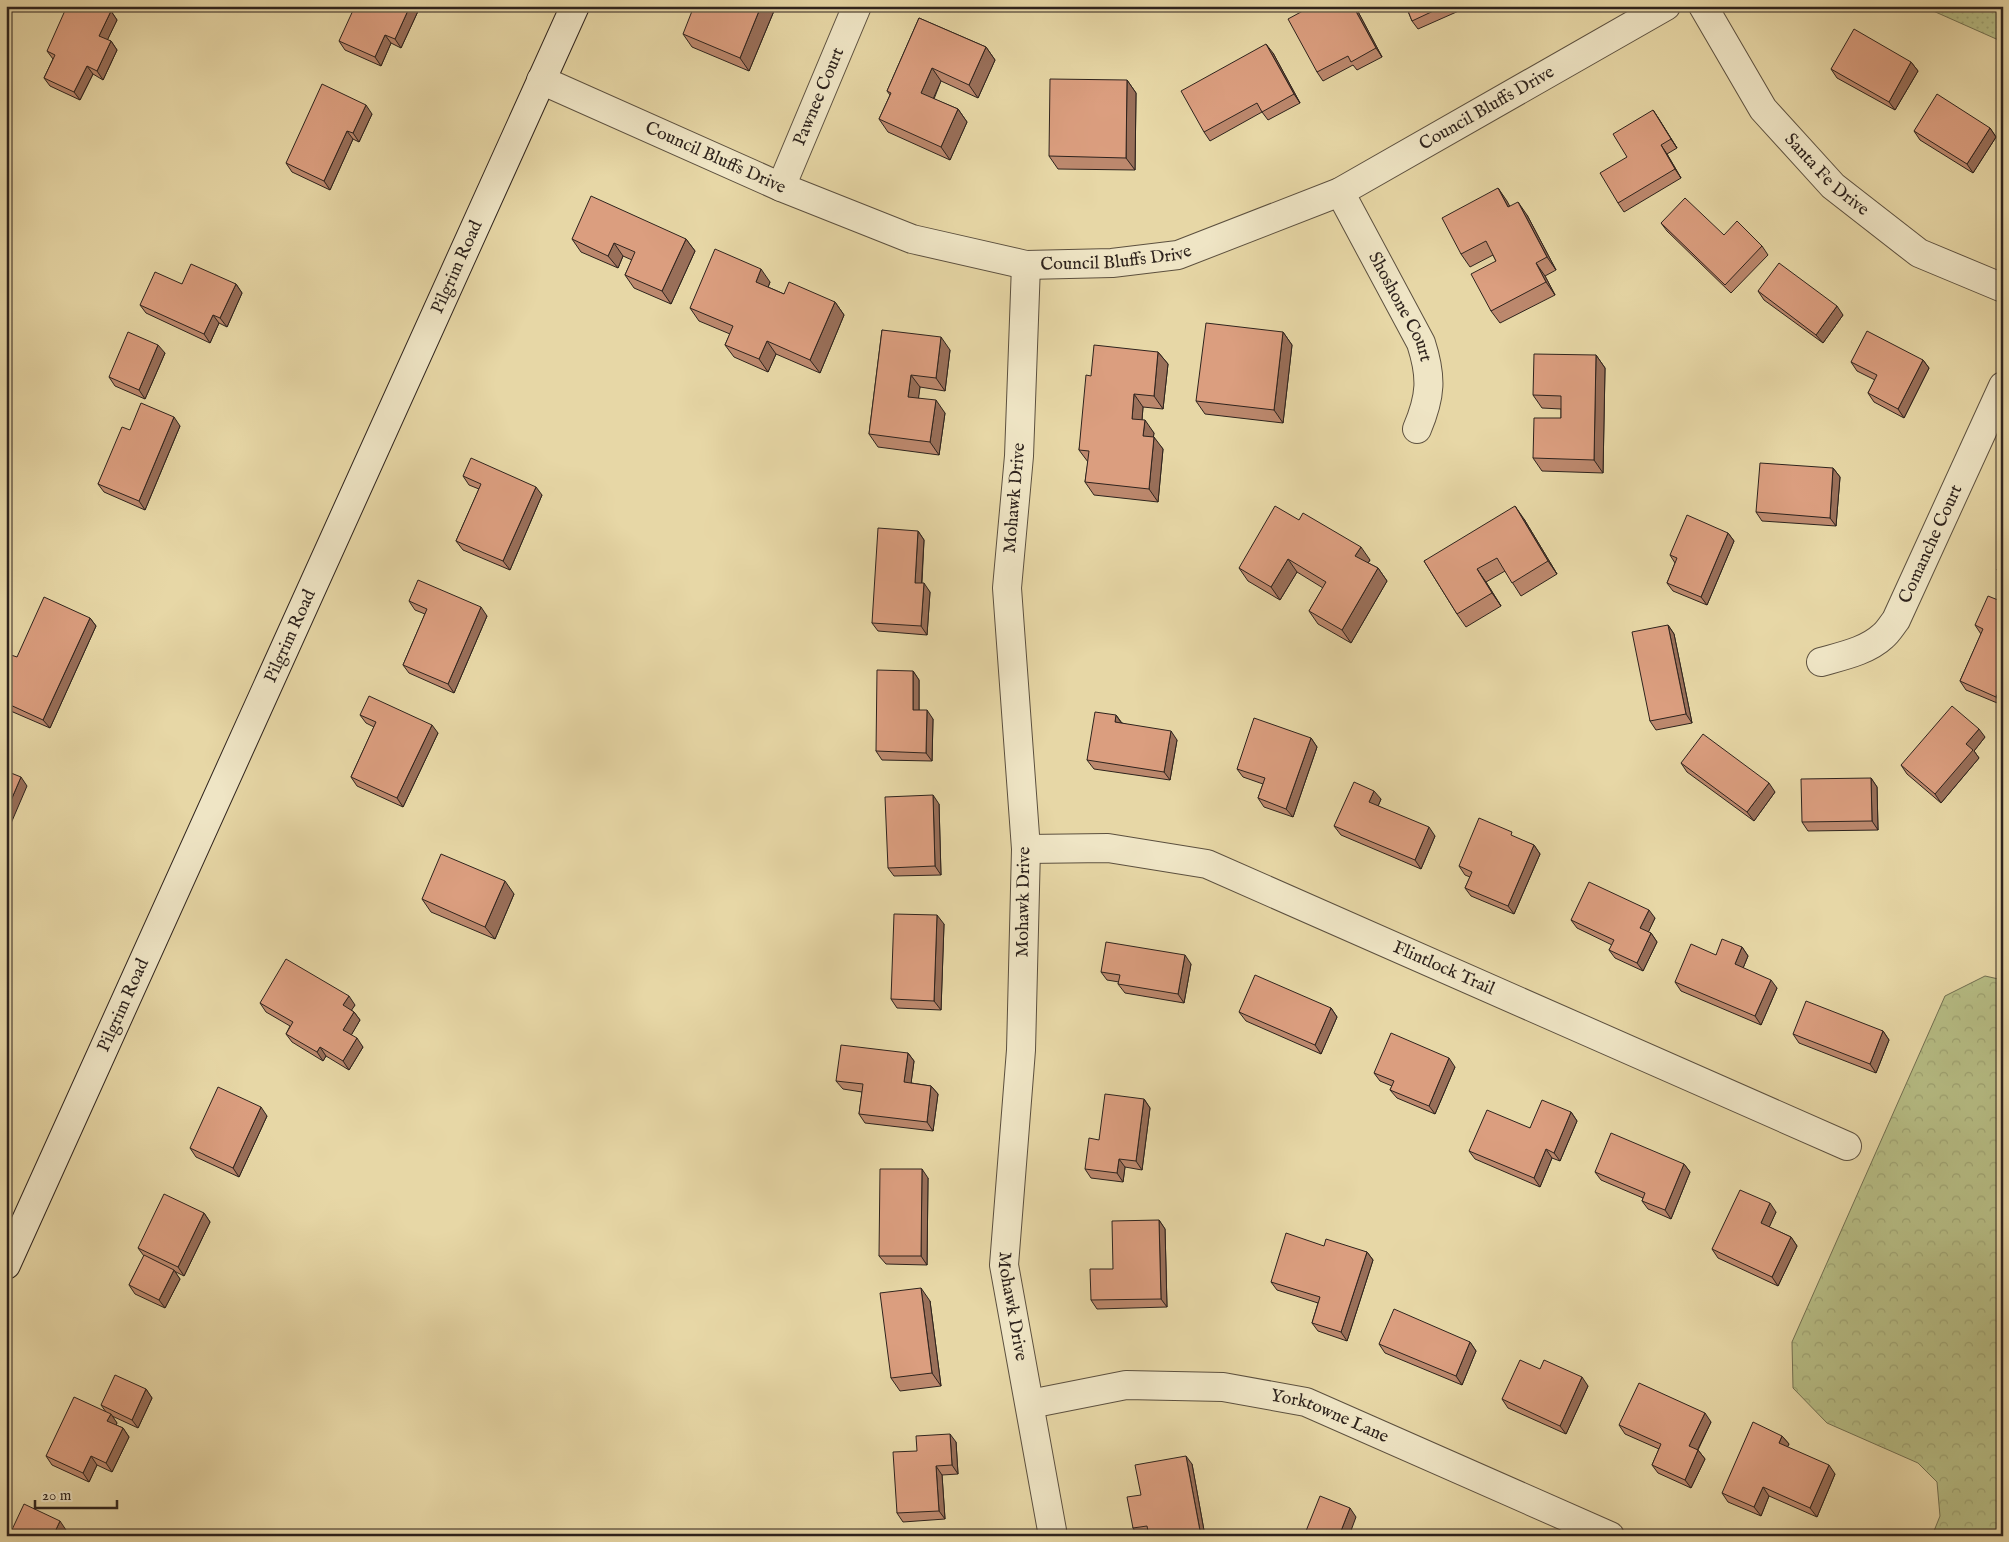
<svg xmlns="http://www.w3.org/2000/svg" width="2009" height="1542" font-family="'IM FELL English',serif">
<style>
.forest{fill:url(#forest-crowns);stroke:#727052}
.park{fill:url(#park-dots);stroke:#727052}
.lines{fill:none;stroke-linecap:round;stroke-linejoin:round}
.street-casing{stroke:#5c503f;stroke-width:30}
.secondary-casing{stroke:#2e231d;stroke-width:30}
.street{stroke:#efe5c5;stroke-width:28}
.secondary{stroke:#efe5c5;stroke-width:28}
.wall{fill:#bc886d;stroke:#2e231d}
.shaded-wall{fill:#996f59;stroke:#2e231d}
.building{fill:#db9e7f;stroke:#2e231d}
.labels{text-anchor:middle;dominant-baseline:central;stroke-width:5;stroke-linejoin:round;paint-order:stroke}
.street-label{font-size:18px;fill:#2e231d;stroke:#efe5c5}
</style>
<defs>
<pattern id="forest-crowns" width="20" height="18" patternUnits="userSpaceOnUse" patternTransform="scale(1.25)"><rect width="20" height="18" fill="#b7be86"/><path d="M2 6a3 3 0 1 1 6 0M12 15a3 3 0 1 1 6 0" fill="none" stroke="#9ea373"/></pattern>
<pattern id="park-dots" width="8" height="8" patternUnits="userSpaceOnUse" patternTransform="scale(1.25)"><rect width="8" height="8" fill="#b7be86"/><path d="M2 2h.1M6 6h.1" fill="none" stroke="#9ea373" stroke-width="1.8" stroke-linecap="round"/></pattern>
</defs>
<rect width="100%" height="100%" fill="#e7d7a6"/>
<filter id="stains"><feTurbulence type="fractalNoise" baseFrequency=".004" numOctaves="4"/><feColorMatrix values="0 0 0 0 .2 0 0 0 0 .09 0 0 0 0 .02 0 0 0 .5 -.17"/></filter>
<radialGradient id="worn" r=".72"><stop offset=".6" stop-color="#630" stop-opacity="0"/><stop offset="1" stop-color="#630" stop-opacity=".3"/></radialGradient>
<path class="forest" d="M1985,976L2003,980V1536H1932L1940,1516L1937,1482L1918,1463L1827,1423L1793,1388L1792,1342L1945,996Z"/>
<path class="park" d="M1922,6H2003V42Z"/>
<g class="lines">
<defs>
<g id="street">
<path id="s1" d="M1703,6L1763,109L1833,186L1919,253L2003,288"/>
<path id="s2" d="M541,80L781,187L912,239L1026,265L1112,263L1178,255L1340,192L1666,6"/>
<path id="s3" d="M781,187L857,6"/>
<path id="s4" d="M1340,192L1421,343C1432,377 1431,396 1417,429"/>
<path id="s5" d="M1026,265L1019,456L1007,588L1026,849L1021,1050L1004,1265L1053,1536"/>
<path id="s6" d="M1821,662C1842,656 1867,651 1883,636C1888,632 1892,625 1896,620L2003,386"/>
<path id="s7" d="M1026,849L1108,848L1207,864L1847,1146"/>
<path id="s8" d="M1030,1404L1126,1385L1223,1387L1306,1402L1610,1536"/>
</g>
<g id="secondary">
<path id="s9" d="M6,1265L575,6"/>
</g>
</defs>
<use href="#street" class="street-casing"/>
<use href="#secondary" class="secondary-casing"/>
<use href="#street" class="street"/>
<use href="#secondary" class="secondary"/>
</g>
<path class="wall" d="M725,6H776L749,71L692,47L683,34L724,8Z
M1312,6H1355L1382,57L1357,70L1353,65L1323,81L1317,72Z
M1406,6H1470L1418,29L1412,21Z
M419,9L401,48L391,43L381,66L345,50L339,41Z
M111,11L117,20L107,40L111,41L117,50L103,80L93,74L80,100L50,86L44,78L53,59L47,51Z
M919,18L986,47L995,60L978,98L941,81L934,99L958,109L967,122L950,160L888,132L879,119L890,95L887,91Z
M1273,53L1300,103L1268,120L1262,112L1210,141L1204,132Z
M1911,62L1918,71L1895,110L1837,78L1831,69Z
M1127,80L1136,93L1135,170L1058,169L1049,156Z
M1653,110L1677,148L1667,154L1681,178L1624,212L1618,203L1627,157Z
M372,114L359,142L353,139L330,190L292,172L286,163Z
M1990,128L1996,137L1973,173L1920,140L1914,131Z
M1498,188L1510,207L1527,215L1556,270L1545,276L1555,295L1500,323L1491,311L1496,261L1493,255L1470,267L1461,254Z
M1661,223L1724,235L1762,246L1768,255L1731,293L1667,231Z
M572,239H686L695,251L671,304L634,288L625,275L632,260L623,256L618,268L581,252Z
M770,282L768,287L784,294L835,302L844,315L820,373L776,354L768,372L734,357L725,345L730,334L699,321L690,308Z
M182,284H236L242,293L227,327L219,323L210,343L146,313L140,305Z
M1758,291L1843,315L1823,343L1764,300Z
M882,330L950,350L945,391L920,387L918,398L945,413L939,455L878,447L869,434Z
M1283,332L1292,345L1283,423L1205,414L1196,401Z
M1158,352L1168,364L1163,409L1143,407L1142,420L1154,433L1153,437L1163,449L1158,502L1094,495L1085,482L1088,462L1079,450L1091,376Z
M165,353L145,399L115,386L109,377Z
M1596,355L1605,368L1603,473L1542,471L1533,458L1561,418V409L1542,408L1533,395Z
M1923,360L1929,368L1904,418L1874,402L1868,393L1875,380L1857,371L1851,362Z
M180,426L145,510L104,492L98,484L130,430Z
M1833,468L1840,477L1836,526L1762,521L1756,512Z
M463,476L542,495L510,570L463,550L456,541L479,489L469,485Z
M1524,519L1557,574L1521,596L1505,571L1486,582L1501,606L1466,627L1457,614L1424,561Z
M1299,520L1370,560L1368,563L1378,568L1387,581L1351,643L1318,624L1309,611L1323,588L1297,572L1280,600L1248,581L1239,568Z
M918,531L924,540L922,583L930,592L927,635L878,631L872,623Z
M1728,533L1734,541L1707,605L1673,591L1667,583L1675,563L1670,555Z
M2003,557V577L1997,570Z
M409,601L487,616L454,693L409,673L403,665L425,614L415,610Z
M2003,602L2002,705L1966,690L1960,681L1981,634L1975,625Z
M90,618L96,626L50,728L6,709V666L17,657Z
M1668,625L1674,634L1692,723L1656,730L1650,721Z
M913,671L919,680V710L933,719L932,761L882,760L876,751Z
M360,715L438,733L403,807L357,786L351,777L374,727L366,723Z
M1116,715L1122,723L1177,740L1170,780L1094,769L1087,760Z
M1985,737L1974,751L1979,758L1941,803L1907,774L1901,765Z
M1311,738L1317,747L1293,817L1264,807L1258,798L1263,784L1243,777L1237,769Z
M1681,763L1775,792L1754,821L1687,772Z
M1871,778L1877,787L1878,830L1808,831L1802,822Z
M1381,799L1378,806L1435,836L1421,869L1341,835L1334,826Z
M939,804L941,875L894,876L888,868Z
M1516,838L1534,845L1540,854L1514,914L1471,896L1465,888L1470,877L1465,875L1459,866Z
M514,894L495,939L431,912L422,899Z
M1655,918L1648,932L1651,933L1657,942L1643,971L1615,958L1609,950L1612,945L1577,928L1571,920Z
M944,924L941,1010L897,1008L891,999Z
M1742,947L1748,956L1743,968L1777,988L1761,1025L1681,991L1675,982L1716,955Z
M1191,964L1184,1003L1125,993L1118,984L1119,982L1107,980L1101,972Z
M260,1003L355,1005L351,1010L354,1012L360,1020L351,1035L363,1047L349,1070L326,1056L323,1061L292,1042L286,1034L290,1026L266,1012Z
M1331,1008L1337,1017L1321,1054L1246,1021L1239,1012Z
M1883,1031L1889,1040L1876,1073L1799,1043L1793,1034Z
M908,1053L914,1061L911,1083L931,1086L938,1094L933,1131L865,1123L859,1114L862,1092L843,1089L836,1081Z
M1455,1067L1435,1114L1397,1098L1390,1090L1392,1086L1380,1081L1374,1073Z
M1144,1099L1150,1108L1142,1170L1125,1167L1123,1182L1091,1178L1085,1169Z
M1571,1112L1577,1121L1560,1161L1552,1158L1540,1187L1475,1159L1469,1151L1530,1128Z
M267,1116L239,1177L196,1157L190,1148Z
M1684,1164L1690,1172L1671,1219L1648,1209L1642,1201L1643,1198L1601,1180L1595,1172Z
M928,1178L927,1265L886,1264L879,1256Z
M1776,1212L1769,1227L1791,1237L1797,1246L1778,1286L1718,1258L1712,1249Z
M204,1213L210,1222L184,1276L174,1271L180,1279L165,1308L135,1294L129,1285L144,1256L138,1248Z
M1159,1220L1165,1229L1167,1307L1097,1309L1091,1300L1113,1269Z
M1324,1246L1367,1252L1373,1260L1347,1341L1318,1331L1312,1323L1318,1303L1277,1290L1271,1282Z
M930,1301L941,1386L900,1391L891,1378Z
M1470,1342L1476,1351L1462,1385L1385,1353L1379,1344Z
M1540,1369L1588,1386L1566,1434L1508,1408L1502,1399Z
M146,1389L152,1398L138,1428L112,1416L117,1423L116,1425L123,1428L129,1437L112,1472L97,1465L89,1482L52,1465L46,1456L106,1412L101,1405Z
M1711,1422L1698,1450L1705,1459L1691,1488L1658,1473L1652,1465L1659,1449L1625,1434L1619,1425Z
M1782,1436L1789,1444L1787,1447L1835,1474L1817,1517L1769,1496L1761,1516L1728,1502L1722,1493Z
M956,1442L958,1474L942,1475L945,1519L903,1522L897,1513L917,1451Z
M1192,1464L1205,1536H1138L1133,1528L1141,1495Z"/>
<path class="shaded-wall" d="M410,6H417L419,9L401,48L395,39Z
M761,6H776L749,71L740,58Z
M1353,6H1355L1382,57L1376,48Z
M111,11L117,20L105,45L99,36Z
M385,35L391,43L381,66L375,57Z
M111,41L117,50L103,80L97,71Z
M1266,44L1273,53L1300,103L1294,94Z
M986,47L995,60L978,98L969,85Z
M1911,62L1918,71L1895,110L1889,102Z
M87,66L93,74L80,100L74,92Z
M932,68L941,81L930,106L921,93Z
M1127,80L1136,93L1135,170L1126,158Z
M366,105L372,114L359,142L353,133Z
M958,109L967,122L950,160L941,147Z
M1653,110L1659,119L1677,148L1671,139Z
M1990,128L1996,137L1973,173L1967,164Z
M347,131L353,139L330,190L324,181Z
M1661,145L1667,154L1681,178L1675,169Z
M1498,188L1507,201L1517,220L1508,207Z
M1518,202L1527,215L1556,270L1547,257Z
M686,239L695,251L671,304L662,291Z
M614,243L623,256L618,268L608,256Z
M1536,263L1545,276L1555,295L1546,282Z
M761,269L770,282L765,295L756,282Z
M236,284L242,293L227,327L220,318Z
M835,302L844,315L820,373L810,360Z
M1837,306L1843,315L1823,343L1816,335Z
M213,315L219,323L210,343L204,334Z
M1283,332L1292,345L1283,423L1274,410Z
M941,337L950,350L945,391L936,378Z
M767,341L776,354L768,372L759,359Z
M158,345L165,353L145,399L139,390Z
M1158,352L1168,364L1163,409L1154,396Z
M1596,355L1605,368L1603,473L1594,460Z
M1923,360L1929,368L1904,418L1898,409Z
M911,375L920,387L917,410L908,397Z
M1134,394L1143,407L1141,432L1132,419Z
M936,400L945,413L939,455L930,442Z
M174,417L180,426L145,510L139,501Z
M1145,420L1154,433L1152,448L1143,436Z
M1154,437L1163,449L1158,502L1149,489Z
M1833,468L1840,477L1836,526L1830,518Z
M536,487L542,495L510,570L503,561Z
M1515,506L1524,519L1557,574L1548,561Z
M918,531L924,540L921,591L915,583Z
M1728,533L1734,541L1707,605L1701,597Z
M1361,547L1370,560L1364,569L1355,556Z
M1288,559L1297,572L1280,600L1271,587Z
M1378,568L1387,581L1351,643L1342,630Z
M1477,569L1486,582L1501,606L1492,593Z
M924,583L930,592L927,635L921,626Z
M481,607L487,616L454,693L448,684Z
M90,618L96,626L50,728L43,720Z
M1668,625L1674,634L1692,723L1686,714Z
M913,671L919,680V719L913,710Z
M2003,682V705H2002L1996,697Z
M927,710L933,719L932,761L926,753Z
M1116,715L1122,724L1115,722Z
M432,725L438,733L403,807L397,798Z
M1979,729L1985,737L1974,751L1979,758L1941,803L1935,794L1966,744Z
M1171,731L1177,740L1170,780L1164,772Z
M1311,738L1317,747L1293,817L1286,809Z
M21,777L27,786L6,835V812Z
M1871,778L1877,787L1878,830L1872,821Z
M1769,783L1775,792L1754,821L1747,812Z
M1374,791L1381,799L1376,811L1369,802Z
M933,795L939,804L941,875L935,866Z
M1429,827L1435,836L1421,869L1415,860Z
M1534,845L1540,854L1514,914L1508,906Z
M505,881L514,894L495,939L485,927Z
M1649,910L1655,918L1646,937L1640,928Z
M937,915L944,924L941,1010L934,1001Z
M1651,933L1657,942L1643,971L1637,963Z
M1742,947L1748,956L1741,973L1735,964Z
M1185,955L1191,964L1184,1003L1178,994Z
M1771,980L1777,988L1761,1025L1755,1016Z
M349,996L355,1005L349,1014L343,1005Z
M1331,1008L1337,1017L1321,1054L1315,1045Z
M354,1012L360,1020L349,1039L343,1030Z
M1883,1031L1889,1040L1876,1073L1870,1064Z
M357,1038L363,1047L349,1070L343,1061Z
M320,1047L326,1056L323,1061L317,1052Z
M908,1053L914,1061L910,1091L904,1082Z
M1449,1058L1455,1067L1435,1114L1429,1106Z
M931,1086L938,1094L933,1131L927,1122Z
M1144,1099L1150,1108L1142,1170L1136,1161Z
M261,1107L267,1116L239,1177L233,1168Z
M1571,1112L1577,1121L1560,1161L1554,1153Z
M1546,1149L1552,1158L1540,1187L1534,1178Z
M1119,1159L1125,1167L1123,1182L1117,1173Z
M1684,1164L1690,1172L1671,1219L1665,1210Z
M922,1169L928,1178L927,1265L921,1256Z
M1770,1203L1776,1212L1767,1232L1761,1223Z
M204,1213L210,1222L184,1276L178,1267Z
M1159,1220L1165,1229L1167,1307L1161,1299Z
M1791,1237L1797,1246L1778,1286L1772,1277Z
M1367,1252L1373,1260L1347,1341L1341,1332Z
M174,1270L180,1279L165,1308L159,1300Z
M921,1288L930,1301L941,1386L932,1373Z
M1470,1342L1476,1351L1462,1385L1456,1376Z
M1582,1377L1588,1386L1566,1434L1560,1426Z
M146,1389L152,1398L138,1428L132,1420Z
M1705,1413L1711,1422L1695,1455L1689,1446Z
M111,1414L117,1423L113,1430L107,1421Z
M123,1428L129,1437L112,1472L106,1463Z
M950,1434L956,1442L958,1474L952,1465Z
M1782,1436L1789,1444L1785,1452L1779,1443Z
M1698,1450L1705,1459L1691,1488L1685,1480Z
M91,1456L97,1465L89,1482L83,1473Z
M1186,1456L1192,1464L1205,1536H1201Z
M1829,1465L1835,1474L1817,1517L1810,1508Z
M936,1466L942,1475L945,1519L939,1511Z
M1763,1487L1769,1496L1761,1516L1754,1507Z
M1350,1508L1356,1517L1349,1536L1341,1531Z
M60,1521L66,1530L63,1536H53Z"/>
<path class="building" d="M67,6H101L111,11L99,36L111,41L97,71L87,66L74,92L44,78L55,55L47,51Z
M355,6H410L395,39L385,35L375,57L339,41Z
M694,6H720L724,8L725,6H761L740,58L683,34Z
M1312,6H1353L1376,48L1351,62L1348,56L1317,72L1288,19Z
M1406,6H1444L1412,21Z
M919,18L986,47L969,85L932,68L921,93L958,109L941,147L879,119L891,93L887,91Z
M1854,29L1911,62L1889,102L1831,69Z
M1266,44L1294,94L1262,112L1257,103L1204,132L1181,91Z
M1050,79L1127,80L1126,158L1049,156Z
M322,84L366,105L353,133L347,131L324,181L286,163Z
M1937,94L1990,128L1967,164L1914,131Z
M1653,110L1671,139L1661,145L1675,169L1618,203L1600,173L1627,157L1613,134Z
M1498,188L1508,207L1518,202L1547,257L1536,263L1546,282L1491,311L1471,274L1496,261L1486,241L1461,254L1442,218Z
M591,196L686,239L662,291L625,275L635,252L614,243L608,256L572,239Z
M1685,198L1724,235L1737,221L1762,246L1725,285L1661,223Z
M715,249L761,269L756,282L784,294L789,282L835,302L810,360L767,341L759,359L725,345L733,326L690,308Z
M1779,263L1837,306L1816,335L1758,291Z
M191,264L236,284L220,318L213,315L204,334L140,305L155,272L182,284Z
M1206,323L1283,332L1274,410L1196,401Z
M882,330L941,337L936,378L911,375L908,397L936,400L930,442L869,434Z
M1867,331L1923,360L1898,409L1868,393L1877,375L1851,362Z
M128,332L158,345L139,390L109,377Z
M1094,345L1158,352L1154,396L1134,394L1132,419L1145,420L1143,436L1154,437L1149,489L1085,482L1089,451L1079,450L1086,375L1091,376Z
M1534,354L1596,355L1594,460L1533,458L1534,418H1561V396L1533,395Z
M141,403L174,417L139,501L98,484L122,427L130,430Z
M471,458L536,487L503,561L456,541L481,484L463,476Z
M1760,463L1833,468L1830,518L1756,512Z
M1275,506L1299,520L1303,513L1361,547L1355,556L1378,568L1342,630L1309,611L1326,582L1288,559L1271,587L1239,568Z
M1515,506L1548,561L1512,583L1497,558L1477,569L1492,593L1457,614L1424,561Z
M1687,515L1728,533L1701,597L1667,583L1677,558L1670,555Z
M878,528L918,531L915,583H924L921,626L872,623Z
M2003,557V572L1997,570Z
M418,580L481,607L448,684L403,665L427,609L409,601Z
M1988,596L2003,602V682L1996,697L1960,681L1983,629L1975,625Z
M44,597L90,618L43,720L6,703V666L11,655L17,657Z
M1668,625L1686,714L1650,721L1632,632Z
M877,670L913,671V710H927L926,753L876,751Z
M369,696L432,725L397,798L351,777L376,722L360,715Z
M1952,706L1979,729L1966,744L1973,750L1935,794L1901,765Z
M1095,712L1116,715L1115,722L1171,731L1164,772L1087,760Z
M1254,718L1311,738L1286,809L1258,798L1265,778L1237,769Z
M1703,734L1769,783L1747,812L1681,763Z
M6,771L21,777L6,812Z
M1871,778L1872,821L1802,822L1801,779Z
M1354,782L1374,791L1369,802L1429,827L1415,860L1334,826Z
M933,795L935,866L888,868L885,797Z
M1479,818L1512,832L1511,835L1534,845L1508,906L1465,888L1472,872L1459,866Z
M441,854L505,881L485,927L422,899Z
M1589,882L1649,910L1640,928L1651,933L1637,963L1609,950L1614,940L1571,920Z
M894,914L937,915L934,1001L891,999Z
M1722,939L1742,947L1735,964L1771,980L1755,1016L1675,982L1691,944L1716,955Z
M1106,942L1185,955L1178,994L1118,984L1120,975L1101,972Z
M286,959L349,996L343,1005L354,1012L343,1030L357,1038L343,1061L320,1047L317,1052L286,1034L293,1022L260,1003Z
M1255,975L1331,1008L1315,1045L1239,1012Z
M1806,1001L1883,1031L1870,1064L1793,1034Z
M1391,1033L1449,1058L1429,1106L1390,1090L1394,1081L1374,1073Z
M841,1045L908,1053L904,1082L931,1086L927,1122L859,1114L863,1084L836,1081Z
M218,1087L261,1107L233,1168L190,1148Z
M1105,1094L1144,1099L1136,1161L1119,1159L1117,1173L1085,1169L1089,1138L1099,1140Z
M1542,1100L1571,1112L1554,1153L1546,1149L1534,1178L1469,1151L1487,1110L1530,1128Z
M1611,1133L1684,1164L1665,1210L1642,1201L1645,1193L1595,1172Z
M880,1169H922L921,1256H879Z
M1740,1190L1770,1203L1761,1223L1791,1237L1772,1277L1712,1249Z
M164,1194L204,1213L178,1267L138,1248Z
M1159,1220L1161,1299L1091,1300L1090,1269H1113L1112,1221Z
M1286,1233L1324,1246L1326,1239L1367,1252L1341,1332L1312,1323L1320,1297L1271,1282Z
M144,1255L174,1270L159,1300L129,1285Z
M921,1288L932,1373L891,1378L880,1293Z
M1394,1309L1470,1342L1456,1376L1379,1344Z
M1520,1360L1540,1369L1544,1360L1582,1377L1560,1426L1502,1399Z
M115,1375L146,1389L132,1420L101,1405Z
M1639,1383L1705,1413L1689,1446L1698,1450L1685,1480L1652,1465L1661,1444L1619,1425Z
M74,1397L111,1414L107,1421L123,1428L106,1463L91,1456L83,1473L46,1456Z
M1753,1422L1782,1436L1779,1443L1829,1465L1810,1508L1763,1487L1754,1507L1722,1493Z
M950,1434L952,1465L936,1466L939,1511L897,1513L893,1452L917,1451L916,1436Z
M1186,1456L1201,1536H1149L1147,1526L1133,1528L1127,1497L1141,1495L1135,1465Z
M1320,1496L1350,1508L1341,1531L1352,1536H1304Z
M24,1504L60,1521L53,1536H9Z"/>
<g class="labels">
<g class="street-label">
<text stroke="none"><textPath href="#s3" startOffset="98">Pawnee Court</textPath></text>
<text stroke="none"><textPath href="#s2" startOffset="1016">Council Bluffs Drive</textPath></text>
<text stroke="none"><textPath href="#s2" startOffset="191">Council Bluffs Drive</textPath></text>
<text stroke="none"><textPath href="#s1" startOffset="211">Santa Fe Drive</textPath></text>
<text stroke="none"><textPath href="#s2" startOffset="611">Council Bluffs Drive</textPath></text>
<text stroke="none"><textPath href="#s9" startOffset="1095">Pilgrim Road</textPath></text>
<text stroke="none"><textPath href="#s4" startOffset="130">Shoshone Court</textPath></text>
<text transform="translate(1015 498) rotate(-85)">Mohawk Drive</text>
<text stroke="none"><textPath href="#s6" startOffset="172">Comanche Court</textPath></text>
<text stroke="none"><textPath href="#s9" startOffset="690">Pilgrim Road</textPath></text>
<text transform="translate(1024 902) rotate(-89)">Mohawk Drive</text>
<text stroke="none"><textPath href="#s7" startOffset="441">Flintlock Trail</textPath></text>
<text stroke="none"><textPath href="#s9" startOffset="285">Pilgrim Road</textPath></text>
<text stroke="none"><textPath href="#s5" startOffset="1044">Mohawk Drive</textPath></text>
<text stroke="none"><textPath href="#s8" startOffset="306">Yorktowne Lane</textPath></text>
</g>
</g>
<rect width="2009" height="1542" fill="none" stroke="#e7d7a6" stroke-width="25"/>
<rect x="8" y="8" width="1994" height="1527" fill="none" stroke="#2e231d" stroke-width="2.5"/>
<rect x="12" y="12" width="1984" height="1517" fill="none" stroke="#2e231d"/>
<path d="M35 1500v8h82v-8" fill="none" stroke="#2e231d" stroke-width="2.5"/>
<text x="42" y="1500" font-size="15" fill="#2e231d" stroke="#efe5c5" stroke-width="4" paint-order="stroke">20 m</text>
<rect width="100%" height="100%" filter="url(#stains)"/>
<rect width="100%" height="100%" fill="url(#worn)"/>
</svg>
